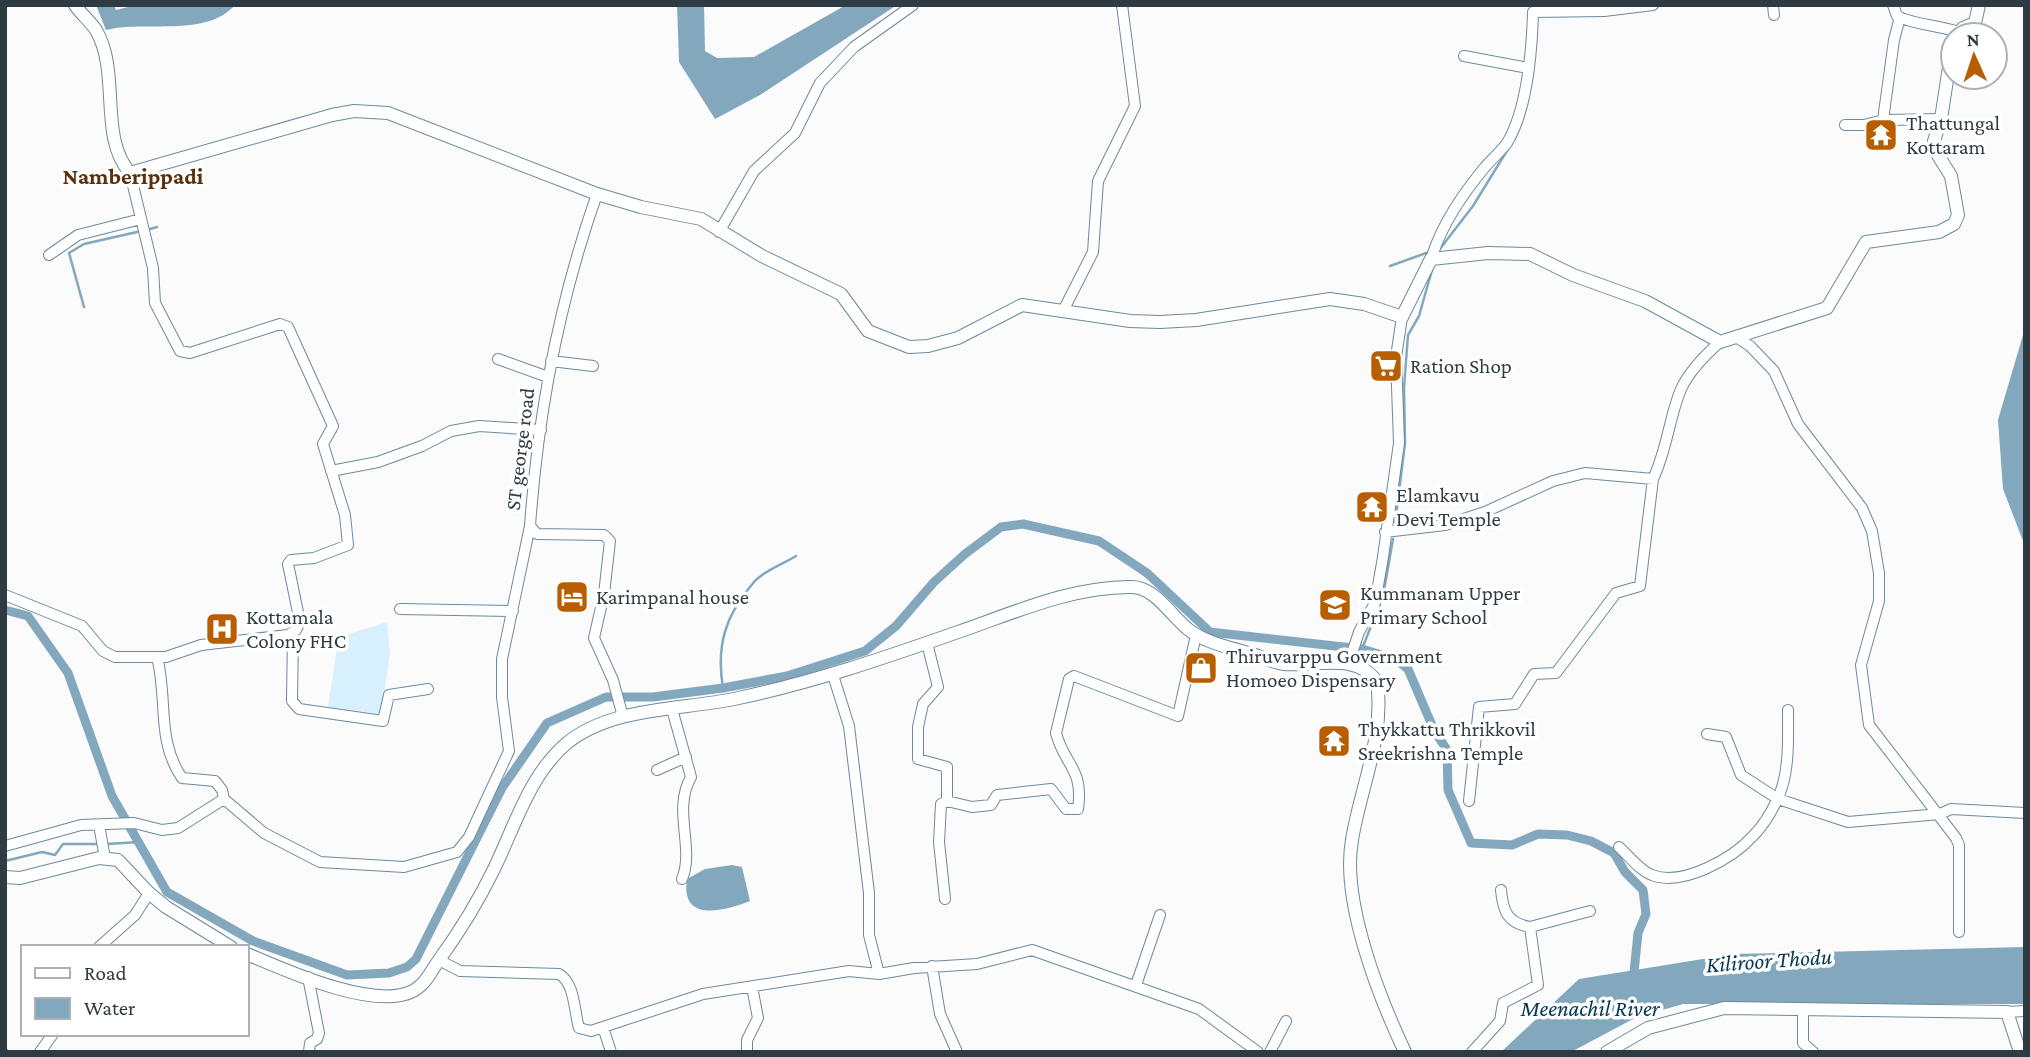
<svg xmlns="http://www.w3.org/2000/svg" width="2030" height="1057" font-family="'Crimson Pro',serif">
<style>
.green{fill:#d8effd}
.water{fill:#83a8be}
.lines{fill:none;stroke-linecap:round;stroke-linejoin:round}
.stream{stroke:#83a8be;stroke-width:2.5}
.canal{stroke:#83a8be;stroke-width:9}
.minor-casing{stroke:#6b8a9d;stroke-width:12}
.major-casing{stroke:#6b8a9d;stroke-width:14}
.minor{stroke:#fff;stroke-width:10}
.major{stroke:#fff;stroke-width:12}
.labels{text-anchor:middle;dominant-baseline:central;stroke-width:7;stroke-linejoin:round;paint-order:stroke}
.poi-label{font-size:21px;fill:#2e3b43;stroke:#fff;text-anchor:start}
.street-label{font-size:21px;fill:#2e3b43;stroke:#fff}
.neighbourhood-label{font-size:23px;font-weight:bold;fill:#5d300c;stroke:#fff}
.water-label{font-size:23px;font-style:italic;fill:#043850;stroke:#fff}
</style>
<rect width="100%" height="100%" fill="#fbfbfb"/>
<path class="green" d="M387,622L390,654L381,714L328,707L338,643L346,635Z"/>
<path class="water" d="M96,5H114L116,10L136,5H235C206,38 144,20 106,30Z
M677,5H704L705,51L717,58L754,57L846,5H897L760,95L715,119L679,62Z
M2025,328V546L2003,489L1998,420Z
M732,865L742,867L750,901C724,911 680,923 687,879L705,869Z
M2025,947V1004H1683L1635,1018L1571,1052H1501L1579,979L1734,954Z"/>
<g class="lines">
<path class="stream" d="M150,229L157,227
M1439,250L1473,206L1508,149
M1390,266L1429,252
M84,307L69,253L84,244L137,232
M1395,524L1405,443L1404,388L1408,335L1419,316L1432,270
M1362,649L1383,596L1393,539
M723,688C716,646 725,615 754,582C763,571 783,564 796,556
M107,844L139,842
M5,861L42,852L55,855L63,844H101
M5,1049L9,1052"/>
<path class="canal" d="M5,610L28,616L68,673L112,796L167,892L253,941L347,975L389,973L407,967L416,959L502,788L547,723L606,697H653L723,688L787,676L865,651L896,626L934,582L965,554L1001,527L1023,524L1099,541L1147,573L1210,632L1362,649L1395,659L1408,669L1434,730L1447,750L1448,790L1471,843L1512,845L1538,834L1567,835L1591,841L1614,853L1625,872L1643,890L1646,914L1638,933L1633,982"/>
<defs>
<path id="minor" d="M1773,5L1774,15
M1893,5L1897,16C1914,25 1939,25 1958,32
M1464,56L1528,68
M1883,120L1941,119
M1845,125H1864L1883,120L1894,40L1900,17
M597,194C559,302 538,413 530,526L537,534L604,535L610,541L604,594L594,638L613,680L623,717
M719,232L754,171L795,133L820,83L854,47L913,5
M49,255L78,235L141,219
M1431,259C1442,224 1462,195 1485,167C1492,159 1501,151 1507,143C1527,110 1532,50 1533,12L1604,11L1653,5
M1063,311L1093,252L1098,181L1135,106L1122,5
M1736,337L1750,346L1774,371L1798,424L1862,508L1872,531L1879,573V601L1861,665L1869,725L1956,838L1959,845V932
M498,359L548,377
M551,361L593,366
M331,471L378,462L422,446L451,431L479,426L541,430
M1385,532L1445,525L1485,512L1553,481L1585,473L1653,479C1667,450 1669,418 1681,389C1690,370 1705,355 1720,342
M5,595L82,626L103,651L115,657H166L201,645L288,635L296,630L300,622L288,564L291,560L314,558L348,545L345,515L323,444L333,426L288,327L280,324L190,353L180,351L155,303L153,268L130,173
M400,609L513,611
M293,632L292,701L299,709L383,721L389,695L428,689
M927,643L938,687L923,704L918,727V759L947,767V801
M1349,662L1359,632L1375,603L1383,557L1399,443L1396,357L1402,317
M833,675L849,726L869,893V935L879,974
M672,709L691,777C672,810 695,848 682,879
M1707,734L1726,737L1741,775L1778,799L1848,822L1940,814L1951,809L2025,813
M657,770L686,757
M224,799L264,833L320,862L404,867L457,852L469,837L509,751L502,697V659L530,526
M1469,801L1479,707L1515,704L1534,674L1556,673L1616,593L1640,586L1653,479
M99,825L105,858
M5,846L81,825L134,823L162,830L178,828L224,799L222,790L215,781L182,778C156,740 168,699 157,657
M1619,847C1628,855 1640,871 1652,875C1683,887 1733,858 1753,836C1764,825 1771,813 1777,800C1790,774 1788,739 1788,710
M1501,890C1503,911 1507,923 1530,927
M945,899L939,842L941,804L947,801L972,807L991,805L997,795L1051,789L1066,809H1078C1084,768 1064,765 1056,733L1069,679L1074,676L1178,716L1196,635
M99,947L135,915L149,893
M439,960L460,971L559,974C575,983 574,1011 579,1028L591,1031L703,994L849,971L879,974L914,968L977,964L1032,950L1199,1009L1258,1052
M932,966L940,1014L957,1052
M308,977L319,1033L317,1039L310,1043L309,1052
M1136,985L1160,915
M1803,1009V1043L1813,1052
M2007,1012L2025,1011
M603,1027L611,1052
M40,1052L53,1034
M747,1052V1040L758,1018L752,987
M1270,1052L1286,1021
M1472,1052L1500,1021L1503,1003L1538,985L1530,927L1590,911"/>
<path id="major" d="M75,5C81,14 91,22 96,30C121,73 98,136 130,173L332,115L354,111L388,113L597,194L641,207L701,219L762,256L841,294L868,331L909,347L928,346L958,338L1022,305L1130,321L1160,322L1196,320L1330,299L1364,304L1402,317L1431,259L1488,253L1530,254L1573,275L1645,301L1720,342L1827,308L1866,242L1939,232L1954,224L1958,215L1951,176L1936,152L1934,141L1941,119L1953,41
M1956,35L1963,28L1975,23L1979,5
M5,877L20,878L99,858L118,860L149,893L166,907L231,947
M247,954C285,970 374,1011 413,991C426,984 431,971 439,960C460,931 478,902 494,869C515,826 529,775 567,743C611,707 680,710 734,699C811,683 884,658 958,632C1013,613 1073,586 1132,587C1155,587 1172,617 1189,630C1207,644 1237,649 1258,656C1266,659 1275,663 1284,664C1315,667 1356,651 1377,682C1385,736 1360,789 1352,840C1341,901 1379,997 1405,1052
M1607,1052L1648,1028L1724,1008L2007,1012L2020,1052"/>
</defs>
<use href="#minor" class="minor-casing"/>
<use href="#major" class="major-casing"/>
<use href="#minor" class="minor"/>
<use href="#major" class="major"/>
</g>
<defs>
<symbol id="temple-square" viewBox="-11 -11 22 22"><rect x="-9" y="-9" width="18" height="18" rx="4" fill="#b95e00" stroke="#fff"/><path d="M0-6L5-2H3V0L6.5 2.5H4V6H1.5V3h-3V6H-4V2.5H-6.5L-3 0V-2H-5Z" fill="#fff"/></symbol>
<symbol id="supermarket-square" viewBox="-11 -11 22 22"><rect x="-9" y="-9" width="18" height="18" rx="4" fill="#b95e00" stroke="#fff"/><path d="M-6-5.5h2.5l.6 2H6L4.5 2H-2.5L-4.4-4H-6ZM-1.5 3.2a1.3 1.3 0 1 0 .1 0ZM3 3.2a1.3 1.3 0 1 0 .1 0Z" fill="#fff"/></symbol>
<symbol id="hotel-square" viewBox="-11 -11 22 22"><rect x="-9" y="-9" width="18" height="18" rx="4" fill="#b95e00" stroke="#fff"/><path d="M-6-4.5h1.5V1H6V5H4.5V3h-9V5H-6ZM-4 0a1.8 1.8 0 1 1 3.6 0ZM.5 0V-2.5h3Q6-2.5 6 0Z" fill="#fff"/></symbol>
<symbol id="school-square" viewBox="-11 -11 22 22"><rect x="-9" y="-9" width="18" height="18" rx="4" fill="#b95e00" stroke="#fff"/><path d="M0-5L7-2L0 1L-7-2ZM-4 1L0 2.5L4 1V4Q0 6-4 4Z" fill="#fff"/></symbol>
<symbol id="hospital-square" viewBox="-11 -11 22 22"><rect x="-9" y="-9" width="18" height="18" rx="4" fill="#b95e00" stroke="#fff"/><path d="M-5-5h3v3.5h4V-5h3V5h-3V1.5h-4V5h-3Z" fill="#fff"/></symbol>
<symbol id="shop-square" viewBox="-11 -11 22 22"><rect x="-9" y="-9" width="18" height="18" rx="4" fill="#b95e00" stroke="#fff"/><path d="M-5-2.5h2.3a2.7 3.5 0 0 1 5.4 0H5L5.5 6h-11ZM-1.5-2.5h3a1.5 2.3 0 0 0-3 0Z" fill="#fff"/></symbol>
</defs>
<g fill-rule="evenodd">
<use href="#temple-square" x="1862" y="116" width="38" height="38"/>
<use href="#supermarket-square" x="1367" y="347" width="38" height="38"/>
<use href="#temple-square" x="1353" y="488" width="38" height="38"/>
<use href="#hotel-square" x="553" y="578" width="38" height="38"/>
<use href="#school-square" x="1316" y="586" width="38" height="38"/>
<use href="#hospital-square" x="203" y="610" width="38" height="38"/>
<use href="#shop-square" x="1182" y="649" width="38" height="38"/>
<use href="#temple-square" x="1315" y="722" width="38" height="38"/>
</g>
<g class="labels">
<g class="poi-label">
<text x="1906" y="123">Thattungal<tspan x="1906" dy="24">Kottaram</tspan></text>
<text x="1410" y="366">Ration Shop</text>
<text x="1396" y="495">Elamkavu<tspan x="1396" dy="24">Devi Temple</tspan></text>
<text x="1360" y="593">Kummanam Upper<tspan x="1360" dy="24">Primary School</tspan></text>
<text x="596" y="597">Karimpanal house</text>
<text x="246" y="617">Kottamala<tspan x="246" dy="24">Colony FHC</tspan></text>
<text x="1226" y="656">Thiruvarppu Government<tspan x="1226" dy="24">Homoeo Dispensary</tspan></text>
<text x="1358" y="729">Thykkattu Thrikkovil<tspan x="1358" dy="24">Sreekrishna Temple</tspan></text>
</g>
<g class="street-label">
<text transform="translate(520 449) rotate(-83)">ST george road</text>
</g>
<g class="neighbourhood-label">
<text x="133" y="176">Namberippadi</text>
</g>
<g class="water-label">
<text transform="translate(1769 960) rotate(-4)">Kiliroor Thodu</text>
<text x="1590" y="1008">Meenachil River</text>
</g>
</g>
<rect width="2030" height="1057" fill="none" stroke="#2e3b43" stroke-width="14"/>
<rect x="21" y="945" width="228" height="91" fill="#ffffff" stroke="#abb1b4" stroke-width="2"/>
<rect x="35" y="968" width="35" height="10" fill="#ffffff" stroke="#abb1b4" stroke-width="2"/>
<text x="84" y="980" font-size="21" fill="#2e3b43">Road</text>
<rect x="35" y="998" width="35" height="21" fill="#83a8be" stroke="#abb1b4" stroke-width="2"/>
<text x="84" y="1015" font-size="21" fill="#2e3b43">Water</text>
<g transform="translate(1974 56) rotate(357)"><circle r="33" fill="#ffffff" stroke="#abb1b4" stroke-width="2"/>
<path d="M0-5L12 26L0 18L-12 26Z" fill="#b95e00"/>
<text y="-10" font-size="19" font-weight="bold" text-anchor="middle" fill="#2e3b43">N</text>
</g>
</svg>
